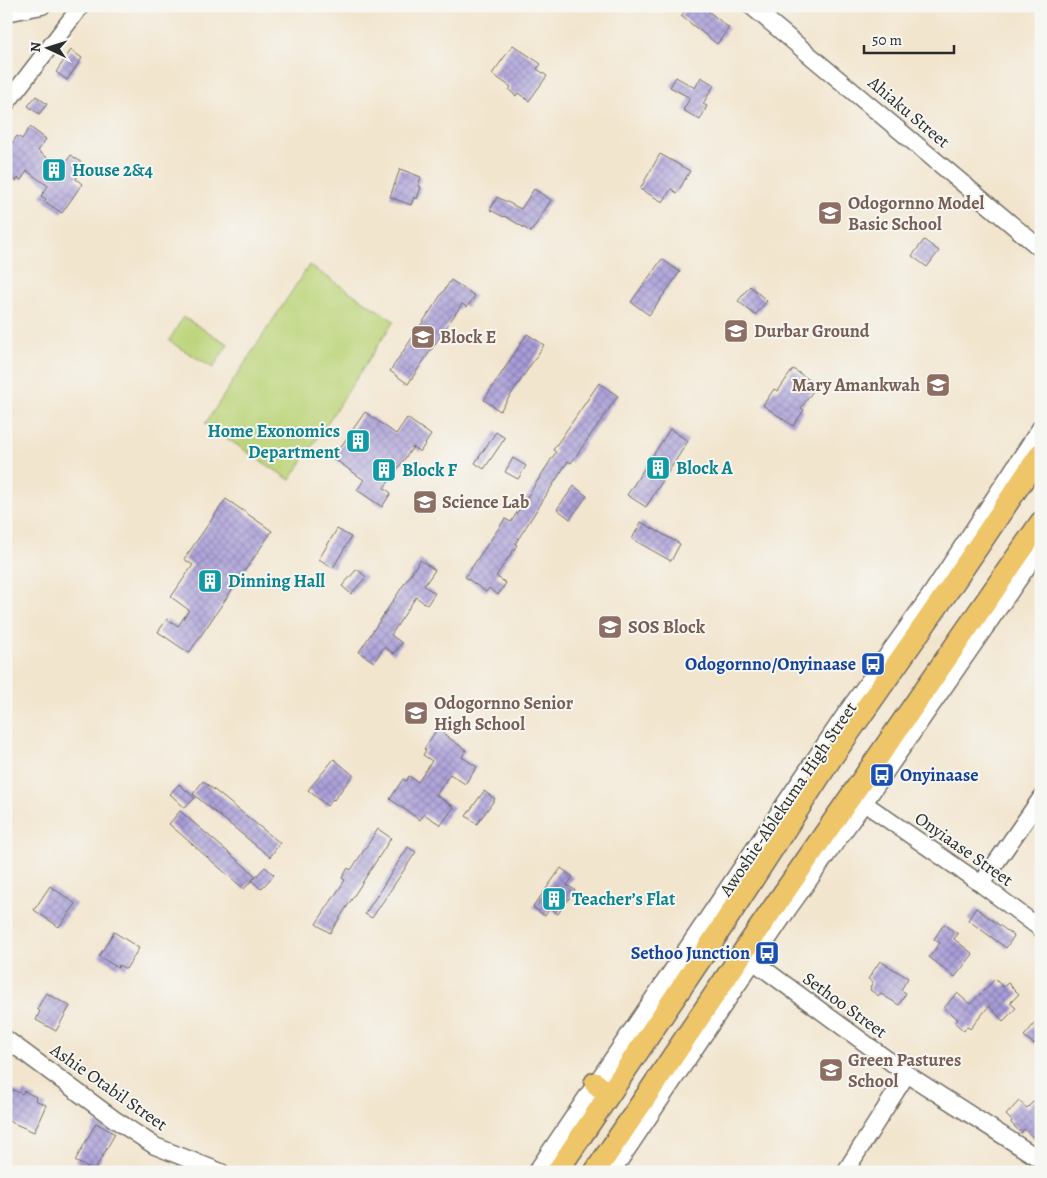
<svg xmlns="http://www.w3.org/2000/svg" width="1047" height="1178" font-family="Alegreya,serif">
<style>
.pitch{fill:#bcd479;stroke:#748052}
.building{fill:url(#building-cross-hatch)}
.lines{fill:none;stroke-linecap:round;stroke-linejoin:round}
.minor-casing{stroke:#716c64;stroke-width:19}
.major-casing{stroke:#716c64;stroke-width:24}
.minor{stroke:#fff;stroke-width:16}
.major{stroke:#eec569;stroke-width:21}
.labels{text-anchor:middle;dominant-baseline:central;stroke-width:4;stroke-linejoin:round;paint-order:stroke}
.street-label{font-size:18px;fill:#2b2b2b;stroke:#f6f6f2}
.culture-label{font-size:18px;font-weight:bold;fill:#0d838f;stroke:#f6f6f2;text-anchor:start}
.education-label{font-size:18px;font-weight:bold;fill:#785e54;stroke:#f6f6f2;text-anchor:start}
.transit-label{font-size:18px;font-weight:bold;fill:#164399;stroke:#f6f6f2;text-anchor:end}
</style>
<defs>
<pattern id="building-cross-hatch" width="8" height="8" patternUnits="userSpaceOnUse" patternTransform="scale(1.25)"><rect width="8" height="8" fill="#a89dd8"/><path d="M0 0l8 8M0 8l8-8" fill="none" stroke="#8980af"/></pattern>
</defs>
<rect width="100%" height="100%" fill="#f6f6f2"/>
<filter id="ink" filterUnits="userSpaceOnUse"><feTurbulence type="fractalNoise" baseFrequency=".02" numOctaves="2"/><feDisplacementMap in="SourceGraphic" scale="10" xChannelSelector="R" yChannelSelector="G"/><feConvolveMatrix kernelMatrix="1 2 1 2 8 2 1 2 1" color-interpolation-filters="sRGB"/></filter>
<filter id="wash" filterUnits="userSpaceOnUse"><feTurbulence type="fractalNoise" baseFrequency=".0096" numOctaves="4" result="noise"/><feDisplacementMap in="SourceGraphic" scale="20" xChannelSelector="R" yChannelSelector="G"/><feGaussianBlur stdDeviation="1.12" result="paint"/><feColorMatrix in="noise" values="0 0 0 0 0 0 0 0 0 0 0 0 0 0 0 0 0 1.4 0 .05"/><feComposite in="paint" operator="in"/></filter>
<g filter="url(#wash)">
<rect width="100%" height="100%" fill="#f2e5ce"/>
<path class="pitch" d="M309,265L394,321L290,480L205,424Z
M183,317L228,344L213,368L169,341Z"/>
<g id="blocks">
<path class="building" d="M689,6H702L729,28L717,44L681,16Z
M513,45L541,64L537,69L547,76L529,101L518,93L516,96L509,90L511,87L492,74Z
M71,50L82,58L67,80L56,72Z
M676,77L695,88L701,77L714,85L703,104L707,106L700,120L683,110L690,98L670,87Z
M36,96L47,104L39,114L28,106Z
M30,127L46,139L38,151L62,168L71,155L85,165L76,179L82,184L62,213L44,201L46,199L41,196L48,186L27,171L21,180L18,178L16,181L6,174V152L17,136L22,139Z
M660,154L690,171L677,193L671,189L663,202L640,189Z
M400,169L421,177L418,186L421,187L417,199L414,197L411,205L390,197Z
M534,189L551,200L531,232L505,216L504,217L490,210L497,197L521,209Z
M924,240L939,251L927,267L912,256Z
M662,259L680,272L649,315L631,302Z
M451,280L475,296L467,307L462,304L408,384L390,371Z
M750,286L767,301L755,315L738,301Z
M527,334L544,345L500,411L484,400Z
M793,369L817,385L801,408L804,410L793,426L763,405L774,389L778,391Z
M599,383L618,396L571,463L568,461L515,544L517,545L496,576L506,583L498,595L489,588L486,592L465,577L505,519L511,522L556,452L553,450Z
M365,412L396,434L407,418L431,435L420,452L413,447L384,488L391,493L382,507L357,490L364,480L333,458Z
M670,429L688,441L646,507L627,495Z
M496,432L505,438L484,469L475,463Z
M513,458L526,466L518,479L505,472Z
M574,486L587,496L570,519L557,509Z
M226,499L272,531L189,653L158,632L167,619L178,626L189,610L171,597L193,565L184,559Z
M641,522L680,544L671,561L632,539Z
M337,529L351,537L333,568L319,559Z
M420,560L435,570L424,586L435,593L427,605L416,597L391,635L402,643L394,654L384,647L374,662L359,652Z
M357,569L366,577L351,594L342,586Z
M437,729L466,750L462,757L477,767L465,784L450,774L436,795L454,807L441,825L424,814L420,820L390,799L403,779L406,781L409,776L418,782L432,761L423,755L426,750L424,749Z
M334,759L353,775L334,800L333,799L327,806L308,790Z
M203,781L280,843L270,857L193,794Z
M179,784L195,798L185,808L170,794Z
M484,791L495,799L477,824L466,816Z
M180,811L256,876L244,889L169,824Z
M378,829L391,838L330,933L316,924L345,880L342,878L348,868L351,870Z
M408,847L416,852L372,918L365,914Z
M265,867L274,875L261,889L252,881Z
M561,868L573,877L567,885L575,890L558,914L550,908L545,916L533,907Z
M50,886L76,904L59,927L34,910Z
M976,908L1014,936L1006,948L968,920Z
M944,924L958,934L954,939L973,954L955,977L929,957L940,943L934,939Z
M114,932L139,948L126,969L119,965L118,968L99,956Z
M880,961L908,978L901,990L906,993L899,1005L881,994L879,996L870,990L871,988L870,987L873,982L868,979Z
M995,979L1003,987L1008,983L1019,994L1010,1003L1016,1008L1003,1021L989,1006L970,1029L967,1026L964,1031L955,1023L958,1019L944,1008L957,993L970,1004Z
M46,993L70,1006L56,1031L36,1020L40,1011L37,1009Z
M1041,1016V1036L1034,1044L1024,1036Z
M6,1087L22,1094L24,1091L36,1097L35,1100L46,1105L34,1132L6,1120Z
M1036,1099L1041,1103V1136L1036,1140L1024,1129L1021,1133L1011,1123L1012,1121L1006,1115L1019,1101L1027,1108Z
M96,1123L115,1134L94,1171L75,1161Z"/>
</g>
</g>
<g filter="url(#ink)">
<use href="#blocks" fill-opacity="0" stroke="#716c64" stroke-width="1"/>
<g class="lines">
<defs>
<path id="minor" d="M751,6L1041,249
M6,13L42,6
M6,104L81,6
M864,803L981,884L1041,929
M981,884L1041,798
M753,961L907,1074L1041,1160
M6,1039L114,1119L155,1146L221,1172
M536,1172L846,713L931,594L1041,427
M612,1172L789,908L864,803L1041,547
M845,1172L907,1074"/>
<path id="major" d="M595,1083L608,1094
M557,1172L716,936L830,760L946,594L1041,453
M595,1172L758,930L1041,522"/>
</defs>
<use href="#minor" class="minor-casing"/>
<use href="#major" class="major-casing"/>
<use href="#minor" class="minor"/>
<use href="#major" class="major"/>
</g>
</g>
<defs>
<symbol id="building-square" viewBox="-11 -11 22 22"><rect x="-9" y="-9" width="18" height="18" rx="4" fill="#0f9aa8" stroke="#f6f6f2"/><path d="M-4-6H4V6H1V3H-1V6H-4ZM-2.5-4.3h1.7v1.8h-1.7ZM.8-4.3h1.7v1.8H.8ZM-2.5-1h1.7V.8h-1.7ZM.8-1h1.7V.8H.8Z" fill="#fff"/></symbol>
<symbol id="school-square" viewBox="-11 -11 22 22"><rect x="-9" y="-9" width="18" height="18" rx="4" fill="#8d6e63" stroke="#f6f6f2"/><path d="M0-5L7-2L0 1L-7-2ZM-4 1L0 2.5L4 1V4Q0 6-4 4Z" fill="#fff"/></symbol>
<symbol id="bus-square" viewBox="-11 -11 22 22"><rect x="-9" y="-9" width="18" height="18" rx="4" fill="#1a4fb4" stroke="#f6f6f2"/><path d="M-5-6H5V4H4V6H2V4H-2V6H-4V4H-5ZM-3.5-4V0h7V-4ZM-3.5 1.2v1.5H-2V1.2ZM2 1.2v1.5H3.5V1.2Z" fill="#fff"/></symbol>
</defs>
<g fill-rule="evenodd">
<use href="#building-square" x="40" y="156" width="28" height="28"/>
<use href="#school-square" x="816" y="199" width="28" height="28"/>
<use href="#school-square" x="722" y="317" width="28" height="28"/>
<use href="#school-square" x="409" y="323" width="28" height="28"/>
<use href="#school-square" x="924" y="371" width="28" height="28"/>
<use href="#building-square" x="344" y="427" width="28" height="28"/>
<use href="#building-square" x="644" y="454" width="28" height="28"/>
<use href="#building-square" x="370" y="456" width="28" height="28"/>
<use href="#school-square" x="411" y="488" width="28" height="28"/>
<use href="#building-square" x="196" y="567" width="28" height="28"/>
<use href="#school-square" x="596" y="613" width="28" height="28"/>
<use href="#bus-square" x="859" y="650" width="28" height="28"/>
<use href="#school-square" x="402" y="699" width="28" height="28"/>
<use href="#bus-square" x="868" y="761" width="28" height="28"/>
<use href="#building-square" x="540" y="885" width="28" height="28"/>
<use href="#bus-square" x="753" y="939" width="28" height="28"/>
<use href="#school-square" x="817" y="1056" width="28" height="28"/>
</g>
<g class="labels">
<g class="street-label">
<text transform="translate(909 112) rotate(40)">Ahiaku Street</text>
<text transform="translate(788 799) rotate(-56)">Awoshie-Ablekuma High Street</text>
<text transform="translate(964 849) rotate(35)">Onyiaase Street</text>
<text transform="translate(845 1005) rotate(36)">Sethoo Street</text>
<text transform="translate(109 1087) rotate(35)">Ashie Otabil Street</text>
</g>
<g class="culture-label">
<text x="72" y="170">House 2&amp;4</text>
<text x="340" y="431" text-anchor="end">Home Exonomics<tspan x="340" dy="21">Department</tspan></text>
<text x="676" y="468">Block A</text>
<text x="402" y="470">Block F</text>
<text x="228" y="581">Dinning Hall</text>
<text x="572" y="899">Teacher’s Flat</text>
</g>
<g class="education-label">
<text x="848" y="203">Odogornno Model<tspan x="848" dy="21">Basic School</tspan></text>
<text x="754" y="331">Durbar Ground</text>
<text x="440" y="337">Block E</text>
<text x="920" y="385" text-anchor="end">Mary Amankwah</text>
<text x="442" y="502">Science Lab</text>
<text x="628" y="627">SOS Block</text>
<text x="434" y="703">Odogornno Senior<tspan x="434" dy="21">High School</tspan></text>
<text x="848" y="1060">Green Pastures<tspan x="848" dy="21">School</tspan></text>
</g>
<g class="transit-label">
<text x="856" y="664">Odogornno/Onyinaase</text>
<text x="900" y="775" text-anchor="start">Onyinaase</text>
<text x="750" y="953">Sethoo Junction</text>
</g>
</g>
<rect width="1047" height="1178" fill="none" stroke="#f6f6f2" stroke-width="25"/>
<g transform="translate(48 48) rotate(274)" stroke="#f6f6f2" stroke-width="4" paint-order="stroke">
<path d="M0-4L9 19L0 12L-9 19Z" fill="#2b2b2b"/>
<text y="-8" font-size="14" font-weight="bold" text-anchor="middle" fill="#2b2b2b">N</text>
</g>
<path d="M864 45v8h90v-8" fill="none" stroke="#2b2b2b" stroke-width="2.5"/>
<text x="872" y="45" font-size="15" fill="#2b2b2b" stroke="#f6f6f2" stroke-width="4" paint-order="stroke">50 m</text>
</svg>
